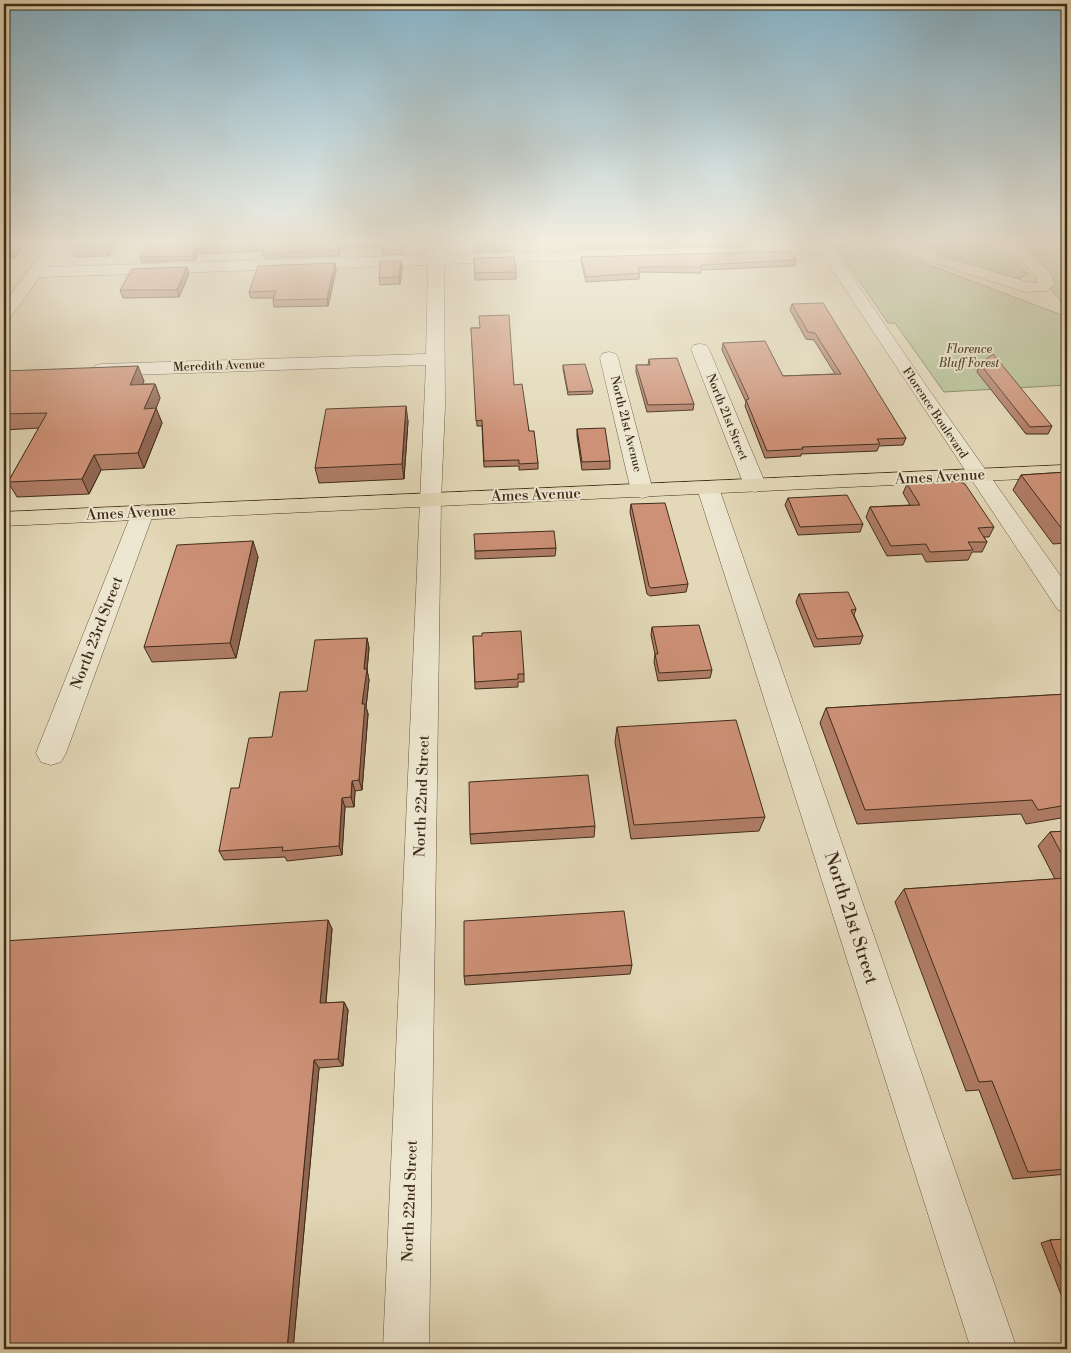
<svg xmlns="http://www.w3.org/2000/svg" width="1071" height="1353" font-family="'Libre Bodoni',serif">
<style>
.green{fill:#b0bf90;stroke:#787655}
.lines{fill:none;stroke-linecap:round;stroke-linejoin:round}
.minor-casing{stroke:#695741;stroke-width:1}
.major-casing{stroke:#402c1a;stroke-width:1}
.minor{fill:#ede6d0;fill-rule:evenodd}
.major{fill:#e3d8b7;fill-rule:evenodd}
.wall{fill:#b07d66;stroke:#402c1a}
.shaded-wall{fill:#906653;stroke:#402c1a}
.building{fill:#cd9177;stroke:#402c1a}
.labels{text-anchor:middle;dominant-baseline:central;stroke-width:4;stroke-linejoin:round;paint-order:stroke}
.far-park-label{font-size:12px;font-style:italic;fill:#564932;stroke:#ede6d0}
.far-street-label{font-size:12px;fill:#402c1a;stroke:#ede6d0}
.street-label{font-size:15px;fill:#402c1a;stroke:#ede6d0}
.near-street-label{font-size:18px;fill:#402c1a;stroke:#ede6d0}
</style>
<rect width="100%" height="100%" fill="#e3d8b7"/>
<filter id="stains"><feTurbulence type="fractalNoise" baseFrequency=".004" numOctaves="4"/><feColorMatrix values="0 0 0 0 .2 0 0 0 0 .09 0 0 0 0 .02 0 0 0 .5 -.17"/></filter>
<radialGradient id="worn" r=".72"><stop offset=".6" stop-color="#630" stop-opacity="0"/><stop offset="1" stop-color="#630" stop-opacity=".3"/></radialGradient>
<path class="green" d="M834,244H865L937,268L1067,317V385L944,392L895,323H888Z
M901,244H1000L1028,274L1020,278L1005,277Z
M1013,244L1067,245V315L1060,300Z"/>
<g class="lines">
<defs>
<path id="minor" d="M49,244H64L47,267L428,255L429,244H443L444,255L830,244L927,387L1067,585V613L1058,610L821,253L444,264L445,406L441,500L429,1349H383L426,365L101,376L94,374L92,370L94,366L101,364L426,354L428,265L40,277L10,318L4,319V303Z
M881,244H903L1027,282L1037,283V278L1006,244H1022L1051,274L1054,284L1046,291L1025,292L884,247Z
M700,344L706,345L709,349L766,485L763,490L755,492L747,490L744,485L691,349L694,345Z
M609,352L616,354L618,358L653,491L650,496L642,498L634,496L631,491L600,358L602,354Z
M708,481L716,483L719,488L1017,1349H971L697,488L700,483Z
M143,505L151,507L154,512L66,753L61,762L51,765L41,762L36,753L132,512L135,507Z"/>
<path id="major" d="M1067,465V477L4,526V512Z"/>
</defs>
<use href="#minor" class="minor-casing"/>
<use href="#major" class="major-casing"/>
<use href="#minor" class="minor"/>
<use href="#major" class="major"/>
</g>
<path class="wall" d="M4,244H25L14,258H4Z
M116,244L109,256L75,257L71,247Z
M148,244H404L403,254L382,255V248H341L339,256L264,258L263,253L264,251L198,254L195,260L142,262L140,257Z
M473,244H512V251L474,252Z
M576,244H780L578,249Z
M581,257L796,260L795,266L701,270V273L640,272L639,279L586,282L581,262Z
M474,258L516,272V279L475,280Z
M401,261L402,268L400,284L380,285L379,278Z
M335,263L336,270L328,306L274,307L273,300L274,298H251L249,292Z
M189,274L179,297L123,298L120,290Z
M792,304L906,438L903,445L879,446L877,451L801,454V456L765,458L745,406L746,402L722,350L723,343L783,376L835,374L814,340L806,339L790,310Z
M471,328H480L514,385L529,431L538,463V469L519,470V466L484,467L482,426H477Z
M649,359L694,404L693,410L647,412L636,372V365H648Z
M980,364L1052,426L1048,434H1026L977,372Z
M563,365L593,391L592,394L568,395L563,369Z
M4,371L144,381L142,384H155L160,398L156,408L162,423L144,468L101,470L89,494L17,497L8,482L39,428L4,430Z
M408,421L404,479L319,483L315,468Z
M577,429L610,461V469L582,470L577,436Z
M1067,472V543L1053,544L1013,490L1021,475Z
M907,484L994,527L989,537H984L987,542L982,552H972L968,560L926,562L922,554L887,556L866,517L870,507L910,505L903,493Z
M788,498L863,524L860,532L798,535L785,505Z
M631,504L688,584L686,592L650,596L647,594L630,512Z
M556,548L555,556L475,559V551Z
M258,557L236,658L152,662L144,647Z
M799,594L856,609L854,615L863,636L860,644L814,647L796,602Z
M652,627L712,670L710,678L658,681L654,662L655,654L651,635Z
M473,636L524,674V682H518V687L475,689Z
M367,638L369,648L367,670L369,680L366,707L368,714L362,790L355,791L354,807H345L342,855L287,861L285,857L224,860L219,851L239,788L272,737L307,691Z
M1067,694V817L1026,824L1021,814L857,824L820,723L826,708Z
M617,727L765,817L759,831L631,839L615,742Z
M595,826L594,837L471,844L470,834Z
M1067,831V1174L1013,1179L979,1090L966,1091L895,902L904,889L1055,879L1038,846L1050,832Z
M328,920L332,929L326,1003L344,1002L348,1010L343,1066L319,1068L293,1349H4Z
M632,965L630,974L465,985L464,976Z
M1067,1239V1296L1062,1297L1041,1243L1050,1240Z"/>
<path class="shaded-wall" d="M10,244H25L14,258L8,246Z
M106,244H116L109,256L105,246Z
M340,244L341,248L339,256L338,251Z
M196,249L198,254L195,260L193,256Z
M401,261L402,268L400,284L399,277Z
M335,263L336,270L328,306L327,299Z
M187,267L189,274L179,297L177,290Z
M138,366L144,381L136,399L130,385Z
M155,384L160,398L150,424L144,409Z
M406,406L408,421L404,479L402,464Z
M156,408L162,423L144,468L138,453Z
M94,455L101,470L89,494L82,479Z
M253,541L258,557L236,658L230,643Z
M367,638L369,648L367,670L369,680L366,707L368,714L362,790L359,780L364,669Z
M352,781L355,791L354,807L351,797Z
M342,798L345,807L342,855L339,846Z
M328,920L332,929L325,1012L320,1003Z
M344,1002L348,1010L343,1066L338,1059Z
M314,1060L319,1068L293,1349H287Z"/>
<path class="building" d="M4,244H10L8,246H4Z
M73,244H106L105,246L71,247Z
M148,244H340L338,251L263,253L265,246L196,249L193,256L140,257Z
M382,244H403L402,249L382,250Z
M473,244H512V246L473,247Z
M790,251L796,260L701,265L702,267H638L640,273L586,277L581,257Z
M514,257L516,272L475,273L474,258Z
M380,261H401L399,277L379,278Z
M335,263L327,299L273,300L276,291L249,292L258,266Z
M187,267L177,290H120L132,269Z
M823,303L906,438L877,439L880,444L802,447L803,449L767,451L746,400L749,399L723,343L765,341L783,376L841,374L815,333L808,332L792,304Z
M509,315L514,385L522,384L529,431H534L538,463L519,464V460L484,461L482,420L476,421L471,328H480L479,316Z
M993,354L1052,426L1030,427L980,364Z
M677,358L694,404L648,405L636,365H650L649,359Z
M585,364L593,391L568,392L563,365Z
M138,366L130,385L155,384L144,409L156,408L138,453L94,455L82,479L8,482L47,413L4,414V371Z
M406,406L402,464L315,468L326,409Z
M605,428L610,461L582,462L577,429Z
M1067,472V528L1062,529L1021,475Z
M958,481L965,484L994,527L978,528L987,542H968L973,550L930,552L926,544L891,546L870,507L920,505L907,484Z
M847,495L863,524L800,527L788,498Z
M665,503L688,584L651,588L649,586L631,504Z
M554,531L556,548L475,551L474,534Z
M253,541L230,643L144,647L177,545Z
M848,592L856,609L851,610L863,636L817,639L799,594Z
M699,625L712,670L659,673L655,654H658L652,627Z
M521,631L524,674H518V679L475,682L473,636H482V633Z
M367,638L364,669H367L362,704H365L359,780L352,781L351,797L342,798L339,846L282,851L283,847L219,851L231,788H239L249,738L272,737L280,692L307,691L315,640Z
M1067,694V805L1038,810L1032,800L865,810L826,708Z
M736,720L765,817L634,825L617,727Z
M588,775L595,826L470,834L469,782Z
M1067,831V864L1050,832Z
M1067,878V1169L1028,1172L992,1081L979,1082L904,889Z
M624,911L632,965L464,976V921Z
M328,920L320,1003L344,1002L338,1059L314,1060L287,1349H4V941Z
M1067,1239V1285L1050,1240Z"/>
<linearGradient id="sky" x2="0" y2="1"><stop stop-color="#87b7cf"/><stop offset="0.56" stop-color="#f2eddf"/><stop offset="1" stop-color="#f2eddf" stop-opacity="0"/></linearGradient>
<rect width="1071" height="433" fill="url(#sky)"/>
<g class="labels">
<g class="far-park-label">
<text x="969" y="349">Florence<tspan x="969" dy="14">Bluff Forest</tspan></text>
</g>
<g class="far-street-label">
<text transform="translate(219 366) rotate(-2)">Meredith Avenue</text>
<text transform="translate(935 413) rotate(56)">Florence Boulevard</text>
<text transform="translate(727 417) rotate(68)">North 21st Street</text>
<text transform="translate(626 424) rotate(76)">North 21st Avenue</text>
</g>
<g class="street-label">
<text transform="translate(940 477) rotate(-3)">Ames Avenue</text>
<text transform="translate(536 495) rotate(-2)">Ames Avenue</text>
<text transform="translate(131 513) rotate(-3)">Ames Avenue</text>
<text transform="translate(97 633) rotate(-69)">North 23rd Street</text>
<text transform="translate(422 796) rotate(-88)">North 22nd Street</text>
<text transform="translate(410 1201) rotate(-88)">North 22nd Street</text>
</g>
<g class="near-street-label">
<text transform="translate(851 918) rotate(72)">North 21st Street</text>
</g>
</g>
<rect width="1071" height="1353" fill="none" stroke="#e3d8b7" stroke-width="20"/>
<rect x="5" y="5" width="1061" height="1343" fill="none" stroke="#402c1a" stroke-width="2.5"/>
<rect x="10" y="10" width="1051" height="1333" fill="none" stroke="#402c1a"/>
<rect width="100%" height="100%" filter="url(#stains)"/>
<rect width="100%" height="100%" fill="url(#worn)"/>
</svg>
